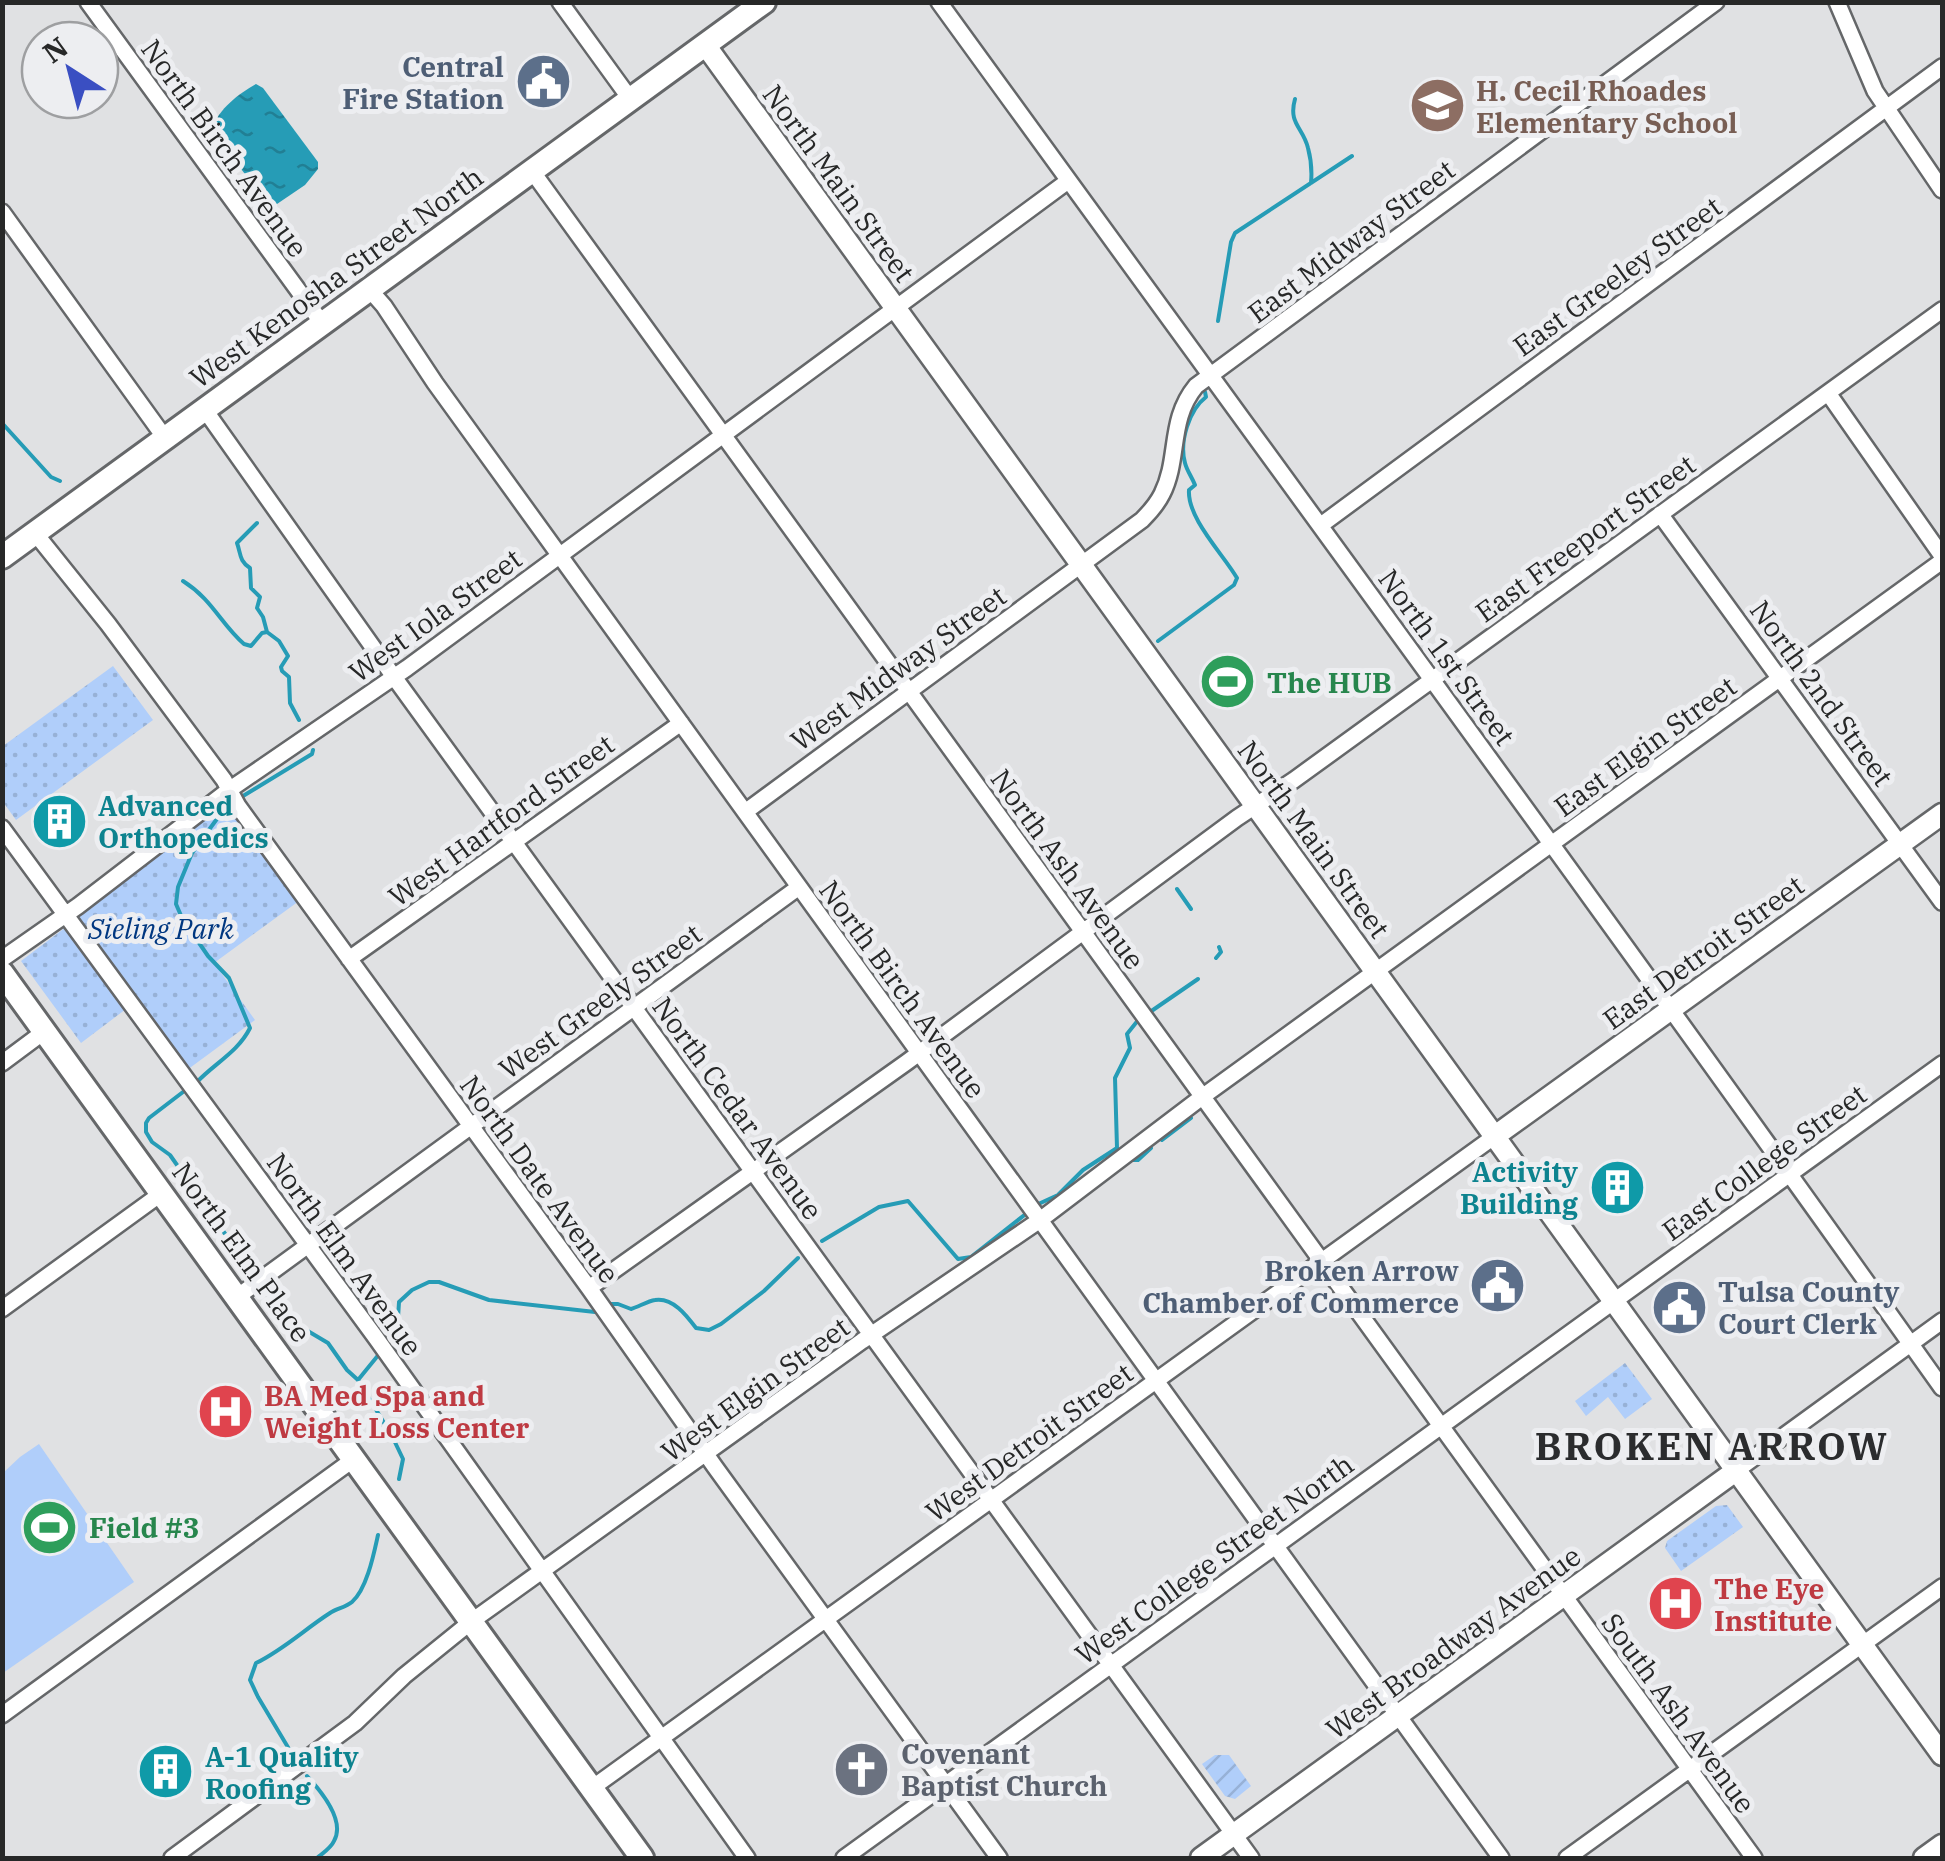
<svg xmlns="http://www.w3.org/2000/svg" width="1945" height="1861" font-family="'IBM Plex Serif',serif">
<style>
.grass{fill:url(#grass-dots)}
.garden{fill:url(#garden-furrows)}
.pitch{fill:#b0cefa}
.water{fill:url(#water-ripples)}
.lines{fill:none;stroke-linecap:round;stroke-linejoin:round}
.stream{stroke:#269cb6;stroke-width:4}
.street-casing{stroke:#656769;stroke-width:20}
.secondary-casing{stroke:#656769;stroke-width:25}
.primary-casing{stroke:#656769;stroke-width:28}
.street{stroke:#fff;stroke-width:15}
.secondary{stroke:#fff;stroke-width:20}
.primary{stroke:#fff;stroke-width:22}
.labels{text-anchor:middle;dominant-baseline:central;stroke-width:10;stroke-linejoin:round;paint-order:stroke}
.service-label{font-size:28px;font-weight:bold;fill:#4e5e75;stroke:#edeef1;text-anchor:end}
.education-label{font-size:28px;font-weight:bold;fill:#785e54;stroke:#edeef1;text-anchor:start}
.street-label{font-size:28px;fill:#272828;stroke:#edeef1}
.leisure-label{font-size:28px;font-weight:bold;fill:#27864d;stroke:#edeef1;text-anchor:start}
.culture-label{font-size:28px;font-weight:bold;fill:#0d838f;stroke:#edeef1;text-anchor:start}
.park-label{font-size:28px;font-style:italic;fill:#003780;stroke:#edeef1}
.health-label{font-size:28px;font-weight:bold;fill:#be3a42;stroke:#edeef1;text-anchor:start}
.worship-label{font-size:28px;font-weight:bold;fill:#5b616d;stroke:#edeef1;text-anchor:start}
.district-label{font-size:38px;font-weight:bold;letter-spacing:2.5px;fill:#2b2c2e;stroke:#edeef1}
</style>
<defs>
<pattern id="grass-dots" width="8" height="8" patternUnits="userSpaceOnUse" patternTransform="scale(2.5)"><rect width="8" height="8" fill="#b0cefa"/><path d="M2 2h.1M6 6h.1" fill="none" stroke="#97b1d6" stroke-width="1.8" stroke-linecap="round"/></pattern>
<pattern id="garden-furrows" width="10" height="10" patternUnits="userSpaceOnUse" patternTransform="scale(2.5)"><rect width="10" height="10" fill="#b0cefa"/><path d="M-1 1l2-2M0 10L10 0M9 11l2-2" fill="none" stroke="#97b1d6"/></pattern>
<pattern id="water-ripples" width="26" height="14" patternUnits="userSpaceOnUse" patternTransform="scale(2.5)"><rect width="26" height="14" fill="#269cb6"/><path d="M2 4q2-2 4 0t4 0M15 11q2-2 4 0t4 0" fill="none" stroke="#217f94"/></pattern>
</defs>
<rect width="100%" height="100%" fill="#e0e1e3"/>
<path class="grass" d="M113,666L153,720L16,820L3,802V746Z
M218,809L233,810L299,901L214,963L255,1020L187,1070L78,919L80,913L212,810Z
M66,927L126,1009L81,1043L21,961Z
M1625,1363L1652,1399L1625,1419L1608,1397L1586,1416L1575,1401Z
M1727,1505L1743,1527L1681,1571L1665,1548L1667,1541L1716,1506Z"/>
<path class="garden" d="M1215,1755H1229L1251,1786L1235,1799L1225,1796L1202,1764Z"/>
<path class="pitch" d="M39,1444L134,1582L3,1673V1473L20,1457Z"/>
<path class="water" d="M256,84L263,88L318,162V169L305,185L277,204L267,202L215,136L212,128C219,109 238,94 256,84Z"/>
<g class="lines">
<path class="stream" d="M1295,99C1288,124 1303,127 1308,148C1311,159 1312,172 1311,183
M1218,321L1231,242L1235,233L1352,156
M2,423L51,477L60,481
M257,523L237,543C241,554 239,561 250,568L251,588L260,597L257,608L263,617L267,632
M183,581C213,600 220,623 244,644L251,646L262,633L267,632L279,641L288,656L281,667L282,671L289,677L290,703L299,720
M1158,641L1234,585L1237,578C1223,554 1187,518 1189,490L1195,485C1192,477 1187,471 1185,463C1179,442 1189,410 1206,397L1205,392
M243,796L312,754L313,750
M1177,889L1191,909
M1216,958L1221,952L1219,947
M1150,1012L1198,979
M197,1082C215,1063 238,1052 250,1028L229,978L208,956L182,918L176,904L178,887L192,853L222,812
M183,1092L149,1118L146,1123V1132L152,1142L170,1155L235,1248L255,1270
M1162,1140L1191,1118
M1131,1160H1138L1151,1148
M1034,1206L1058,1195L1083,1170L1117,1148L1115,1078L1130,1048L1127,1034L1139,1019
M822,1241L879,1207L908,1201L958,1259L971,1257L1027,1213
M268,1287L286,1307L296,1324L328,1343L347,1370L358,1380L392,1436L403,1459L399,1479
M611,1304H618L631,1309C638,1307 648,1301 655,1300C673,1297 687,1316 696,1328L709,1330L721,1324L764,1291L798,1258
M390,1341L397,1334L399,1302L412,1290L429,1282H439L489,1300L595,1312
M358,1380L380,1353
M292,1754L258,1697L250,1680L256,1663C283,1650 305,1629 330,1613C336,1609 346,1607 352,1602C367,1589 374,1553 378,1535
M307,1776C320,1790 346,1820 334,1841C331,1848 323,1853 317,1858"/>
<defs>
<path id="street" d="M88,2L322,323
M560,2L631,100
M939,2C1274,464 1612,923 1942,1388
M1837,2L1875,91L1942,190
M532,171L1754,1858
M2,212L165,438
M369,289L384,306L435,383L1501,1858
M1828,393L1942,556
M205,410L394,677L1251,1858
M1660,514L1942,902
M1321,525L1942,67
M35,533L108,624L224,780L238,806L589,1288L715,1467L999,1858
M745,812L1142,520C1150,512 1157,504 1162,494C1180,458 1168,420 1196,386L1716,2
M2,828L376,1338L747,1858
M2,959L78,906L229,790L407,668L1068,181
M349,959L681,723
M2,1063L45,1031
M589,1288L907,1062L1237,818L1294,780L1942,310
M237,1297L799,887
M2,1309L162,1193
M1737,1470L1942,1321
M2,1715L354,1459
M592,1788L1495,1136
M172,1858L355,1723L404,1676L472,1621L862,1341L1040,1220L1202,1097L1942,561
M844,1858L1942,1064
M1567,1858L1942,1587"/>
<path id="secondary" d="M706,46L1942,1755
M1495,1136L1942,814
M1201,1858L1737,1470
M1924,1858L1942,1845"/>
<path id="primary" d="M2,557L764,2
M2,973L642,1858"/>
</defs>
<use href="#street" class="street-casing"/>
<use href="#secondary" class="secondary-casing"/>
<use href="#primary" class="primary-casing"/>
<use href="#street" class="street"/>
<use href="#secondary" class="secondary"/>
<use href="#primary" class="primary"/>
</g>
<defs>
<symbol id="civic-disc" viewBox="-11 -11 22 22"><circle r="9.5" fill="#5c6f8a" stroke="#edeef1"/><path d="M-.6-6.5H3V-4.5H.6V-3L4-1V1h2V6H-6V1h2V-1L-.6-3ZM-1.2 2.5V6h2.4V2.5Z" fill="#fff"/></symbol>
<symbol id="school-disc" viewBox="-11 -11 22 22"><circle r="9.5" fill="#8d6e63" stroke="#edeef1"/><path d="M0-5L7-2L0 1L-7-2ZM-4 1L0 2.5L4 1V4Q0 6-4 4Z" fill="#fff"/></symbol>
<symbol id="stadium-disc" viewBox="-11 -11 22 22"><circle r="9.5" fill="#2e9e5b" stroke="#edeef1"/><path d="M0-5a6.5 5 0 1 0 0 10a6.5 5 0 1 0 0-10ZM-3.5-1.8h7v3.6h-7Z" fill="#fff"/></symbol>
<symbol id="building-disc" viewBox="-11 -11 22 22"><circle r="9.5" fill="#0f9aa8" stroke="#edeef1"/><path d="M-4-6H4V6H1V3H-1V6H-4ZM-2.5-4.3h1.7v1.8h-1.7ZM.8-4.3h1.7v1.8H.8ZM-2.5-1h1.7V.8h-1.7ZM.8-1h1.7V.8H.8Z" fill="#fff"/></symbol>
<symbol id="hospital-disc" viewBox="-11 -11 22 22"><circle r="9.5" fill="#e0444e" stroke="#edeef1"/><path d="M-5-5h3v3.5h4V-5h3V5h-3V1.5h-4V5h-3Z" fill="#fff"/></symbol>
<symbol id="church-disc" viewBox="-11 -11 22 22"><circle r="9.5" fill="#6b7280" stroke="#edeef1"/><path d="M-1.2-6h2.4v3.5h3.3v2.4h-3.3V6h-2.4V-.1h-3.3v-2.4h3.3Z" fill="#fff"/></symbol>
</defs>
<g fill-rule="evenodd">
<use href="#civic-disc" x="512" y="50" width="63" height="63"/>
<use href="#school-disc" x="1406" y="74" width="63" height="63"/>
<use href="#stadium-disc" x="1196" y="650" width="63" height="63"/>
<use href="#building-disc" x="28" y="790" width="63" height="63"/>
<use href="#building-disc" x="1586" y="1156" width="63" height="63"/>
<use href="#civic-disc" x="1466" y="1254" width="63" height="63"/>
<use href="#civic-disc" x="1648" y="1276" width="63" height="63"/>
<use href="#hospital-disc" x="194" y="1380" width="63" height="63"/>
<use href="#stadium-disc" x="18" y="1496" width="63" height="63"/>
<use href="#hospital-disc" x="1644" y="1572" width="63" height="63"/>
<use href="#church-disc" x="830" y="1738" width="63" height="63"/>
<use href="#building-disc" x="134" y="1740" width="63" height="63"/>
</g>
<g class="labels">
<g class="service-label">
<text x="504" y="66">Central<tspan x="504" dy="32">Fire Station</tspan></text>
<text x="1459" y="1270">Broken Arrow<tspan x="1459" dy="32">Chamber of Commerce</tspan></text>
<text x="1718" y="1291" text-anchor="start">Tulsa County<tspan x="1718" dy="32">Court Clerk</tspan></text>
</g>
<g class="education-label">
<text x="1476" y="90">H. Cecil Rhoades<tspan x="1476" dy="32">Elementary School</tspan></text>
</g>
<g class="street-label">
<text transform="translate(225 148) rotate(54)">North Birch Avenue</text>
<text transform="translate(839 183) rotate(54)">North Main Street</text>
<text transform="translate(1351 241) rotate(-37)">East Midway Street</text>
<text transform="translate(1617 276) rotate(-36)">East Greeley Street</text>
<text transform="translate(336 277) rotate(-36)">West Kenosha Street North</text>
<text transform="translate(1585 538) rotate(-36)">East Freeport Street</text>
<text transform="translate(435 615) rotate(-36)">West Iola Street</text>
<text transform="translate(1447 657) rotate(54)">North 1st Street</text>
<text transform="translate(898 668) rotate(-36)">West Midway Street</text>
<text transform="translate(1822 693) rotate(54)">North 2nd Street</text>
<text transform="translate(1645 746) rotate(-36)">East Elgin Street</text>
<text transform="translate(501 820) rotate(-36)">West Hartford Street</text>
<text transform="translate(1314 839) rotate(54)">North Main Street</text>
<text transform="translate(1068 869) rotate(54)">North Ash Avenue</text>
<text transform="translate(1703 952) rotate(-36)">East Detroit Street</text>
<text transform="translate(903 989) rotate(54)">North Birch Avenue</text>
<text transform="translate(600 1001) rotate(-36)">West Greely Street</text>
<text transform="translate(738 1108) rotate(54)">North Cedar Avenue</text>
<text transform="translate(1764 1162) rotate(-36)">East College Street</text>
<text transform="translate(540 1179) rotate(54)">North Date Avenue</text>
<text transform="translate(242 1252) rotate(54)">North Elm Place</text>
<text transform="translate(345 1254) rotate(54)">North Elm Avenue</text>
<text transform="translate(755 1389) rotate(-36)">West Elgin Street</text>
<text transform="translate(1029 1442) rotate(-36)">West Detroit Street</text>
<text transform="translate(1214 1559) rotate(-36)">West College Street North</text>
<text transform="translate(1453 1642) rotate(-36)">West Broadway Avenue</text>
<text transform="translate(1679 1713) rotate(54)">South Ash Avenue</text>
</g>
<g class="leisure-label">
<text x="1267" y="682">The HUB</text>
<text x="89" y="1527">Field #3</text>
</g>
<g class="culture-label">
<text x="98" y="805">Advanced<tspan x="98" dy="32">Orthopedics</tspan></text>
<text x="1578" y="1171" text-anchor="end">Activity<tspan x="1578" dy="32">Building</tspan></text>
<text x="205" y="1756">A-1 Quality<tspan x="205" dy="32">Roofing</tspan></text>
</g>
<g class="park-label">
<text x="161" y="928">Sieling Park</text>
</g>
<g class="health-label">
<text x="264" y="1395">BA Med Spa and<tspan x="264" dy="32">Weight Loss Center</tspan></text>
<text x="1714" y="1588">The Eye<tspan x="1714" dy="32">Institute</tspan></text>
</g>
<g class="worship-label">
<text x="901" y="1753">Covenant<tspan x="901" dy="32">Baptist Church</tspan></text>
</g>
<g class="district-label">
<text x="1712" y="1445">BROKEN ARROW</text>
</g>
</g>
<rect width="1945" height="1861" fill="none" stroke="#272828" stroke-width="10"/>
<g transform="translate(70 70) rotate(324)"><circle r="48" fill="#edeef1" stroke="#9e9fa1" stroke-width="2.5"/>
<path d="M0-8L18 38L0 25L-18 38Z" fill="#3a4fc2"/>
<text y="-15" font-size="28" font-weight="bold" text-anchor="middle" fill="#272828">N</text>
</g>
</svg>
